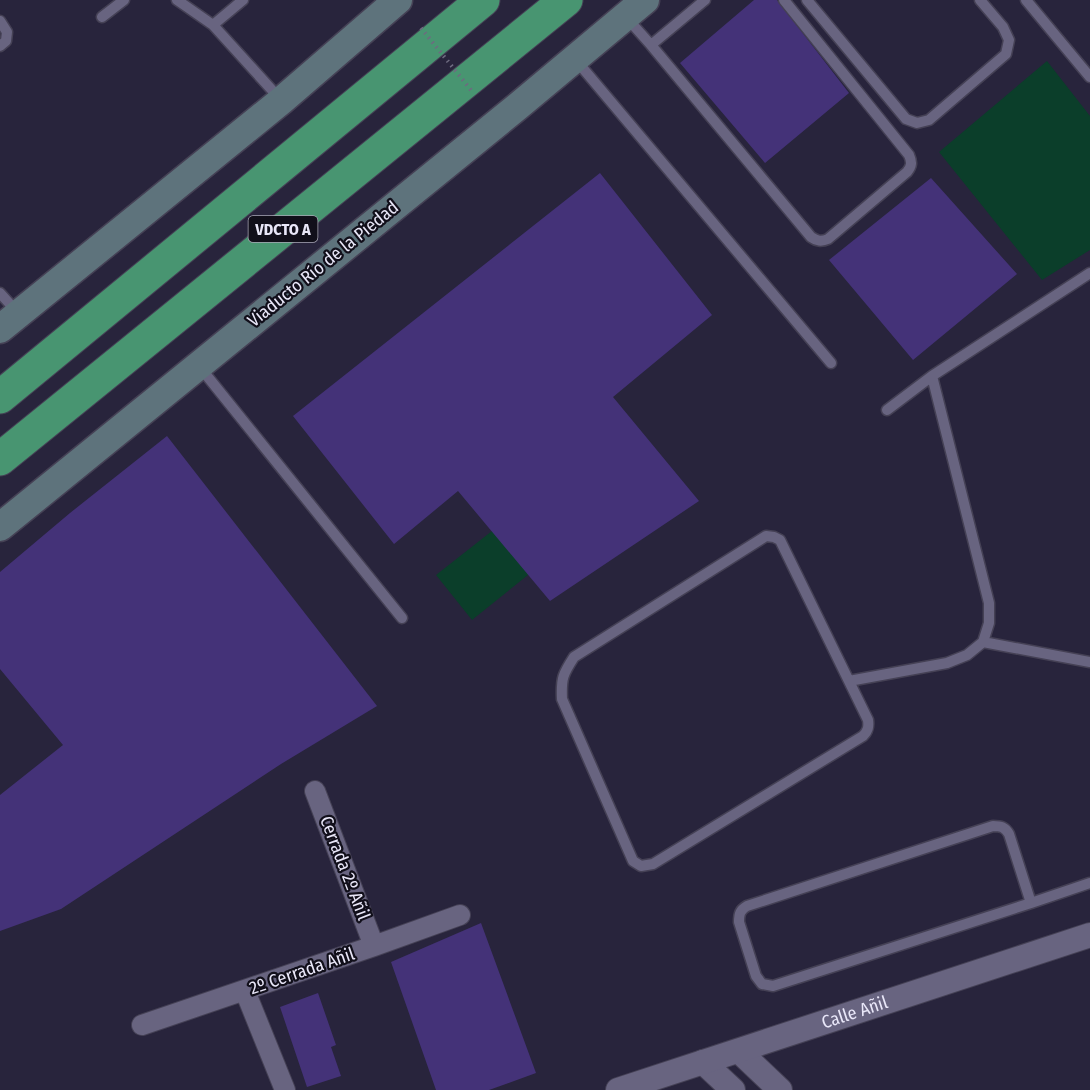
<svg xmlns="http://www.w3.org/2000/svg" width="1090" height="1090" font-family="'Fira Sans Condensed',sans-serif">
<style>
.green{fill:#0b3e2a}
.building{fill:#443278}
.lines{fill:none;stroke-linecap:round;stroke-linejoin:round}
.service-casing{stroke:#454155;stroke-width:13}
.minor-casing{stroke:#454155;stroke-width:22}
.tertiary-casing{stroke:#454155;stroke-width:26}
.secondary-casing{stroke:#454155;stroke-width:31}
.motorway-casing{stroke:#454155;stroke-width:35}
.service{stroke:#686480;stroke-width:10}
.minor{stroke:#686480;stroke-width:20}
.tertiary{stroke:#686480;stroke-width:24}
.secondary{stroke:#5e737c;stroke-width:28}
.motorway{stroke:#489571;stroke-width:33}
.path-bridge{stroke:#6e6b80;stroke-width:4;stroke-dasharray:1.5 4.5;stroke-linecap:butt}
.labels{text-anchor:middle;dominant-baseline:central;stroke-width:4.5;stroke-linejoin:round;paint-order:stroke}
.shield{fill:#110f1a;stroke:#a8a6b5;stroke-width:1.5}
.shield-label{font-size:16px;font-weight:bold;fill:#e9e7f8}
.street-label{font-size:18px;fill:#e9e7f8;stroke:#110f1a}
</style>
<rect width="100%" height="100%" fill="#28243c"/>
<path class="green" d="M1047,61L1090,116V250L1042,280L939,152Z
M497,527L533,571L472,620L436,575Z"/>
<path class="building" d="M754,0H777L849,93L765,163L680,63Z
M600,173L712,315L613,397L699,501L550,601L458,491L394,544L293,416Z
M931,178L1017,274L913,360L829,260Z
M167,436L377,706L281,764L61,909L0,931V795L63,745L0,669V572L70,513Z
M481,923L536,1073L489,1090H436L391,962Z
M318,993L336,1045L331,1047L341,1076L307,1087L280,1007Z"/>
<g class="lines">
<defs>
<path id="service" d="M177,0L213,25
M243,0L213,25L281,100
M807,0L906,119L917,123L929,120L1006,54L1009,40L1003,27L980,0
M1026,0L1090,77
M102,17L124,0
M626,17L651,45L811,237C817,241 821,242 828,239L907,172C912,166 912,162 909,155L784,0
M0,21L7,32L6,41L0,46
M651,45L705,0
M575,59L831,363
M0,293L18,313
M199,366L402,618
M887,410L932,376L1090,273
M766,536L774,537L780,540L868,720C869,727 868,731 863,736L653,864L641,866L633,861L562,699C561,678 563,674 574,657Z
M983,642L1090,662
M849,681L947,663L967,655L983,642L989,623V603L932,376
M993,826C1001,826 1005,827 1009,834L1031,903L773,986L762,984L756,976L739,922C739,914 740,910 747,906Z
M1031,903L1090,883"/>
<path id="minor" d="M315,791L374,946
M245,991L285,1090
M142,1025L374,946L460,915"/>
<g id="tertiary">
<path d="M739,1051L780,1090"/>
<path d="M703,1062L733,1090"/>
<path id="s1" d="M618,1090L1090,935"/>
</g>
<path id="secondary" d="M0,329L281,101L398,0
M0,527L517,107L645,0"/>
<path id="motorway" d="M0,397L483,0
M0,459L566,0"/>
</defs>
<use href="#service" class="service-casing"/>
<use href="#minor" class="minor-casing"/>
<use href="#tertiary" class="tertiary-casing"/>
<use href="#secondary" class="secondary-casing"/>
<use href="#motorway" class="motorway-casing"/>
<use href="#service" class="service"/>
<use href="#minor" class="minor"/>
<use href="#tertiary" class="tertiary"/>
<use href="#secondary" class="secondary"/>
<use href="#motorway" class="motorway"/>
<path class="path-bridge" d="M421,28L471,90"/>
</g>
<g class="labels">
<rect class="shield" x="248.5" y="216" width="69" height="26" rx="4.5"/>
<g class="shield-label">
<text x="283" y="229">VDCTO A</text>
</g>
<g class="street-label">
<text transform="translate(323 264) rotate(-39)">Viaducto Río de la Piedad</text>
<text transform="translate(345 868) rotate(69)">Cerrada 2º Añil</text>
<text transform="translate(302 971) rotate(-19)">2º Cerrada Añil</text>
<text stroke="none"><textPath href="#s1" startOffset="249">Calle Añil</textPath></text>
</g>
</g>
</svg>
